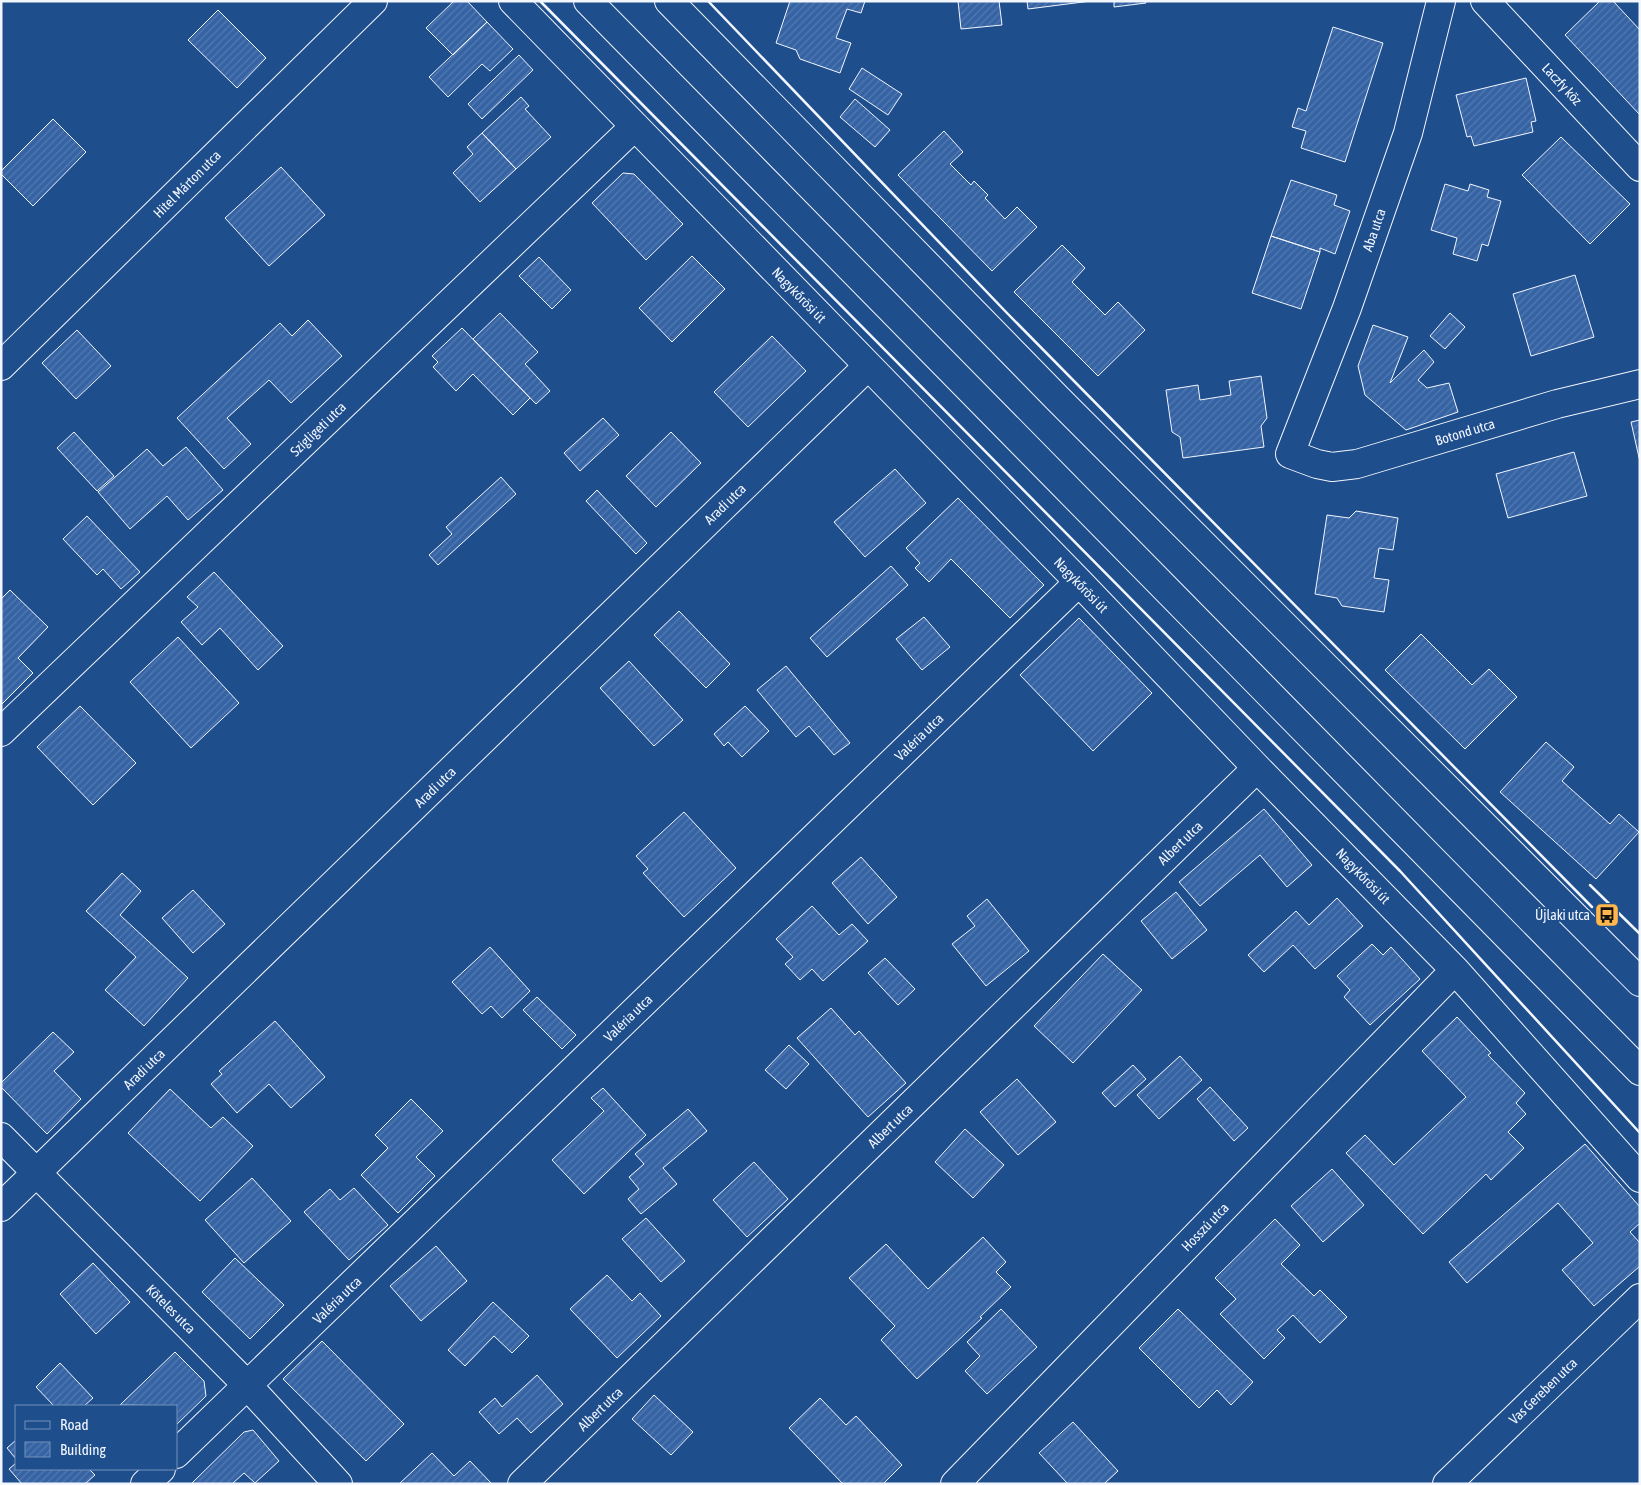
<svg xmlns="http://www.w3.org/2000/svg" width="1641" height="1485" font-family="'Asap Condensed',sans-serif">
<style>
.building{fill:url(#building-hatch);stroke:#f2f6ff}
.lines{fill:none;stroke-linecap:round;stroke-linejoin:round}
.minor-casing{stroke:#f2f6ff;stroke-width:30}
.primary-casing{stroke:#f2f6ff;stroke-width:30}
.minor{stroke:#1f4e8c;stroke-width:28}
.primary{stroke:#1f4e8c;stroke-width:28}
.wall{stroke:#f2f6ff;stroke-width:2.5}
.labels{text-anchor:middle;dominant-baseline:central;stroke-width:4;stroke-linejoin:round;paint-order:stroke}
.street-label{font-size:14px;fill:#f2f6ff;stroke:#1f4e8c}
.poi-label{font-size:14px;fill:#f2f6ff;stroke:#1f4e8c;text-anchor:end}
</style>
<defs>
<pattern id="building-hatch" width="6" height="6" patternUnits="userSpaceOnUse" patternTransform="scale(1.25)"><rect width="6" height="6" fill="#3563a3"/><path d="M-1 1l2-2M0 6l6-6M5 7l2-2" fill="none" stroke="#537ab1"/></pattern>
</defs>
<rect width="100%" height="100%" fill="#1f4e8c"/>
<path class="building" d="M454,1H467L487,22L453,55L426,28Z
M790,1H865L861,13L847,9L836,38L851,43L840,73L800,59L796,50L776,43Z
M958,1H999L1002,25L961,29Z
M1027,1H1091L1028,9Z
M1114,1H1145L1146,3L1114,7Z
M1600,1H1613L1640,30V115L1565,35Z
M218,10L266,58L237,88L188,40Z
M487,22L513,49L490,71L482,64L448,97L429,77Z
M1333,27L1383,43L1345,162L1301,148L1306,131L1292,127L1298,108L1306,111Z
M519,55L533,70L482,119L468,104Z
M862,68L902,94L888,115L849,89Z
M1526,78L1536,121L1531,122L1533,132L1474,146L1471,136L1467,137L1456,95Z
M521,97L529,106L525,109L551,137L516,169L482,133Z
M855,99L890,130L875,147L840,117Z
M53,119L86,152L33,206L1,174V171Z
M944,131L963,152L950,164L971,185L974,181L988,195L985,198L1005,219L1017,207L1037,227L992,271L898,175Z
M482,133L516,169L480,202L453,173L473,154L467,147Z
M1561,137L1630,204L1590,244L1522,175Z
M281,167L325,215L269,266L225,218Z
M623,173L634,174L683,224L646,260L592,203Z
M1291,180L1337,195L1334,205L1350,211L1335,254L1320,248V252L1271,236Z
M1445,184L1468,191L1470,184L1489,190L1487,197L1501,201L1488,246L1482,244L1477,261L1453,254L1457,238L1431,230Z
M1271,236L1320,252L1301,309L1252,293Z
M1062,245L1085,268L1072,282L1105,315L1118,302L1145,330L1098,376L1014,292Z
M692,256L725,289L672,342L639,308Z
M539,257L571,290L552,309L519,276Z
M1575,275L1594,337L1531,356L1513,294Z
M500,313L538,352L525,364L550,391L536,404L473,339Z
M1450,313L1465,327L1445,349L1430,336Z
M308,320L342,356L291,403L269,380L227,418L251,444L224,469L177,418L280,323L292,336Z
M1373,325L1408,337L1390,383L1424,350L1434,362L1418,380L1427,388L1449,383L1458,412L1406,430L1365,395L1358,366Z
M462,328L530,398L513,415L473,374L456,391L433,367L438,362L432,356Z
M77,330L111,366L76,399L42,363Z
M772,336L806,371L748,427L714,392Z
M1261,376L1267,418L1261,426L1264,447L1183,458L1180,437L1172,432L1166,390L1198,385L1200,400L1231,395L1229,381Z
M603,418L619,435L580,471L564,453Z
M1640,420V462L1631,422Z
M74,432L114,476L97,491L57,448Z
M671,432L701,463L656,507L626,476Z
M186,447L223,490L188,520L167,496L130,529L98,492L147,449L163,466Z
M1574,452L1587,496L1508,518L1496,474Z
M895,469L926,503L865,557L834,522Z
M501,477L516,494L438,565L429,555L452,534L446,527Z
M597,490L647,543L636,554L586,501Z
M958,498L1044,585L1010,618L951,559L929,582L915,568L920,563L906,548Z
M1356,511L1398,518L1393,550L1379,548L1374,578L1389,580L1384,612L1342,606L1337,598L1315,594L1327,515L1349,518Z
M87,516L140,572L121,589L103,569L97,575L63,539Z
M891,566L908,585L827,657L810,638Z
M214,572L283,646L258,670L220,628L202,645L181,622L198,607L187,597Z
M10,590L48,627L18,658L33,673L1,705V599Z
M679,611L730,664L706,688L654,635Z
M924,617L950,647L922,670L896,639Z
M1079,618L1152,693L1093,751L1020,675Z
M1421,634L1472,685L1489,669L1517,697L1465,749L1385,670Z
M178,637L239,703L191,748L130,682Z
M629,661L683,720L654,746L600,688Z
M786,666L850,743L834,755L809,726L796,737L757,690Z
M80,706L136,763L93,805L37,747Z
M745,706L769,731L742,757L728,742L724,746L714,734Z
M1546,742L1574,767L1562,781L1610,824L1619,814L1639,832L1596,879L1500,792Z
M1264,809L1312,865L1287,887L1260,855L1200,906L1179,882Z
M684,812L736,868L684,917L643,873L648,869L636,856Z
M861,857L897,897L868,924L832,883Z
M122,873L141,891L120,915L188,978L144,1026L105,990L136,957L86,911Z
M193,890L225,924L193,953L162,918Z
M1176,892L1207,930L1172,959L1141,921Z
M1337,898L1363,926L1315,969L1293,945L1264,972L1248,955L1296,911L1309,925Z
M987,899L1029,951L986,986L952,944L975,926L967,916Z
M812,906L839,935L852,924L868,941L823,981L812,969L800,980L785,964L793,957L776,939Z
M1372,944L1383,955L1391,947L1420,979L1370,1025L1344,997L1350,990L1337,976Z
M490,947L530,991L502,1018L491,1006L482,1014L452,982Z
M1103,954L1142,990L1073,1063L1034,1026Z
M885,958L915,989L898,1005L868,973Z
M537,997L576,1035L562,1049L523,1010Z
M831,1008L855,1035L859,1031L906,1083L868,1117L797,1038Z
M1457,1017L1491,1053L1488,1055L1525,1093L1516,1103L1526,1114L1508,1132L1524,1148L1491,1180L1486,1174L1423,1234L1346,1153L1365,1135L1394,1165L1466,1097L1422,1051Z
M275,1021L325,1077L291,1108L269,1084L237,1113L211,1084L222,1074L219,1071Z
M53,1032L74,1052L54,1071L81,1099L47,1134L1,1087V1083Z
M789,1045L809,1064L786,1089L765,1070Z
M1180,1056L1202,1080L1159,1119L1137,1095Z
M1133,1065L1146,1079L1115,1107L1102,1093Z
M1017,1079L1056,1122L1018,1155L980,1112Z
M1210,1087L1248,1128L1234,1141L1197,1099Z
M603,1088L646,1135L584,1194L552,1160L604,1111L591,1098Z
M170,1089L211,1128L223,1117L253,1146L200,1201L128,1133Z
M411,1099L443,1131L416,1157L435,1176L398,1213L361,1175L388,1148L375,1135Z
M688,1109L707,1131L663,1168L677,1184L641,1214L628,1199L639,1189L629,1177L644,1164L635,1154Z
M965,1129L1004,1165L973,1198L935,1162Z
M1585,1144L1640,1207V1223L1630,1232L1640,1243V1266L1594,1306L1562,1270L1593,1243L1558,1203L1467,1283L1449,1262Z
M754,1162L788,1199L747,1237L713,1200Z
M1332,1169L1364,1205L1323,1242L1291,1206Z
M252,1178L291,1221L244,1263L205,1220Z
M354,1188L388,1225L349,1260L304,1212L330,1189L340,1200Z
M646,1218L685,1261L661,1282L622,1239Z
M1275,1219L1300,1245L1281,1264L1314,1296L1320,1290L1347,1317L1320,1343L1293,1315L1277,1330L1285,1338L1264,1359L1220,1314L1236,1299L1215,1278Z
M983,1237L1006,1262L996,1272L1011,1287L980,1317L982,1318L917,1379L881,1340L895,1326L849,1278L886,1244L928,1289Z
M436,1246L467,1281L421,1321L390,1286Z
M235,1258L284,1305L250,1339L202,1292Z
M93,1263L130,1302L96,1334L60,1294Z
M607,1275L632,1301L640,1293L661,1316L617,1358L570,1309Z
M493,1302L529,1336L512,1353L494,1336L465,1366L448,1350Z
M1001,1309L1037,1347L987,1394L965,1371L980,1356L967,1342Z
M1178,1309L1253,1382L1231,1405L1217,1390L1199,1408L1139,1348Z
M322,1341L404,1424L366,1461L283,1379Z
M175,1352L204,1381L206,1396L176,1425V1406L120,1405Z
M60,1363L93,1398L84,1406H54L36,1387Z
M537,1375L563,1404L531,1433L517,1418L499,1434L479,1412L495,1398L502,1407Z
M654,1395L693,1432L671,1455L632,1419Z
M820,1398L846,1425L856,1416L902,1465L883,1484H843L789,1428Z
M1073,1422L1118,1471L1104,1484H1068L1039,1453Z
M253,1430L279,1461L255,1483L244,1473L232,1484H191L244,1432Z
M16,1440V1459L7,1448Z
M432,1453L454,1476L470,1461L492,1484H399Z
M16,1463V1469H89L95,1475L85,1484H22L9,1469Z"/>
<g class="lines">
<defs>
<path id="minor" d="M513,1L1079,582L1257,768L1455,970L1640,1178
M1441,1L1408,133L1347,308L1290,454L1317,464L1332,467L1357,464L1557,404L1640,384
M1485,1L1640,167
M1,366L373,1
M1,732L635,126
M1,1137L248,1386L338,1484
M1,1207L868,366
M176,1454L1079,582
M145,1484L161,1469
M522,1484L1257,768
M955,1484L1455,970
M1447,1484L1640,1298"/>
<path id="primary" d="M588,1L1640,1071
M669,1L1058,399L1640,982"/>
</defs>
<use href="#minor" class="minor-casing"/>
<use href="#primary" class="primary-casing"/>
<use href="#minor" class="minor"/>
<use href="#primary" class="primary"/>
<path class="wall" d="M540,1L1400,871L1640,1133
M708,1L1006,312L1592,907
M1590,885L1640,934"/>
</g>
<defs>
<symbol id="bus-square" viewBox="-11 -11 22 22"><rect x="-9" y="-9" width="18" height="18" rx="4" fill="#ffb74d" stroke="#1f4e8c"/><path d="M-5-6H5V4H4V6H2V4H-2V6H-4V4H-5ZM-3.5-4V0h7V-4ZM-3.5 1.2v1.5H-2V1.2ZM2 1.2v1.5H3.5V1.2Z" fill="#111"/></symbol>
</defs>
<g fill-rule="evenodd">
<use href="#bus-square" x="1593" y="901" width="28" height="28"/>
</g>
<g class="labels">
<g class="street-label">
<text transform="translate(1562 84) rotate(47)">Laczfy köz</text>
<text transform="translate(187 184) rotate(-45)">Hitel Márton utca</text>
<text transform="translate(1374 230) rotate(-71)">Aba utca</text>
<text transform="translate(799 295) rotate(46)">Nagykőrösi út</text>
<text transform="translate(318 429) rotate(-44)">Szigligeti utca</text>
<text transform="translate(1465 432) rotate(-17)">Botond utca</text>
<text transform="translate(725 504) rotate(-44)">Aradi utca</text>
<text transform="translate(1081 585) rotate(46)">Nagykőrösi út</text>
<text transform="translate(919 737) rotate(-44)">Valéria utca</text>
<text transform="translate(435 787) rotate(-44)">Aradi utca</text>
<text transform="translate(1180 843) rotate(-44)">Albert utca</text>
<text transform="translate(1363 876) rotate(46)">Nagykőrösi út</text>
<text transform="translate(628 1018) rotate(-44)">Valéria utca</text>
<text transform="translate(144 1069) rotate(-44)">Aradi utca</text>
<text transform="translate(890 1126) rotate(-44)">Albert utca</text>
<text transform="translate(1205 1227) rotate(-46)">Hosszú utca</text>
<text transform="translate(337 1300) rotate(-44)">Valéria utca</text>
<text transform="translate(171 1309) rotate(45)">Köteles utca</text>
<text transform="translate(1543 1391) rotate(-44)">Vas Gereben utca</text>
<text transform="translate(600 1409) rotate(-44)">Albert utca</text>
</g>
<g class="poi-label">
<text x="1590" y="915">Újlaki utca</text>
</g>
</g>
<rect width="1641" height="1485" fill="none" stroke="#f2f6ff" stroke-width="5"/>
<rect x="15" y="1405" width="162" height="65" fill="#1f4e8c" stroke="#7391ba"/>
<rect x="25" y="1421" width="25" height="8" fill="#1f4e8c" stroke="#7391ba"/>
<text x="60" y="1430" font-size="15" fill="#f2f6ff">Road</text>
<rect x="25" y="1442" width="25" height="15" fill="url(#building-hatch)" stroke="#7391ba"/>
<text x="60" y="1455" font-size="15" fill="#f2f6ff">Building</text>
</svg>
